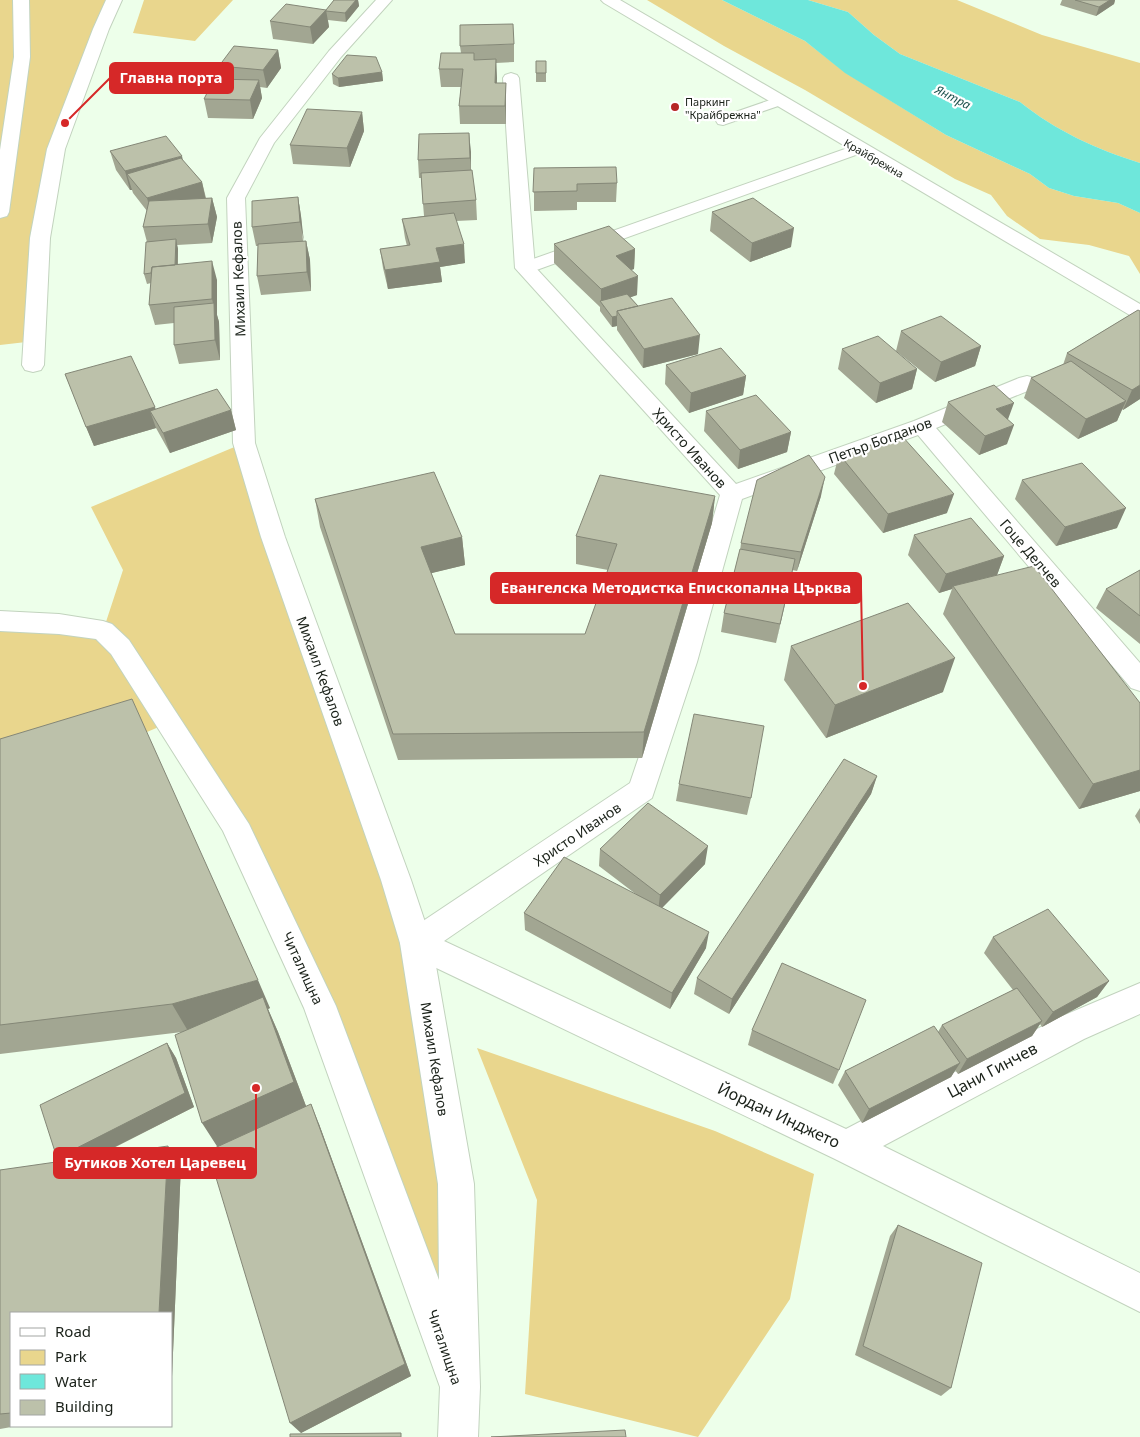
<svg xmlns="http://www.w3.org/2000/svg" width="1140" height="1437" font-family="'Noto Sans',sans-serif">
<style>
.green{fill:#e9d68d}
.water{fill:#6ee7db}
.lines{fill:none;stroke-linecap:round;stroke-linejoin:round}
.lane-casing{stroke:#c2d3be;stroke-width:2}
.street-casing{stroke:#c2d3be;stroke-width:2}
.secondary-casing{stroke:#c2d3be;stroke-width:2}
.lane{fill:#fff;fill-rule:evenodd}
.street{fill:#fff;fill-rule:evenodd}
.secondary{fill:#fff;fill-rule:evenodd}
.wall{fill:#a2a692}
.shaded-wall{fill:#848777}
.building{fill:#bcc1aa;stroke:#848777}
.poi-dot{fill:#b62625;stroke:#fff;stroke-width:2}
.labels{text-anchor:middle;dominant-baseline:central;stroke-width:4.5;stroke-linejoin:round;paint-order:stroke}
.far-poi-label{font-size:11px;fill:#1a2119;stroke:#fff;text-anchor:start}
.far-street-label{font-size:11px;fill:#1a2119;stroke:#fff}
.far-water-label{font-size:12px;font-style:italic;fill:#1e534e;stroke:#fff}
.street-label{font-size:14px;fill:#1a2119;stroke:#fff}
.near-street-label{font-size:16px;fill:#1a2119;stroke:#fff}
.leader{fill:none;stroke:#d62828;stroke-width:2}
.callout-dot{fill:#d62828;stroke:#fff;stroke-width:2}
.callout{fill:#d62828;stroke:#d62828;stroke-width:2}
.callout-label{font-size:15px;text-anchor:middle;font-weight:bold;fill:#fff}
</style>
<rect width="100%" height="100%" fill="#edffea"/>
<path class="green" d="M0,0H111L61,152L35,341L0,345Z
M144,0H233L195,41L133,33Z
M647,0H722L805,41L846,73L946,135L1030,174L1049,188L1074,196L1118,203L1140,213V274L1129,256L1089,245L1040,239L1007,216L991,195L955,179L805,90L724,46Z
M808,0H957L1042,35L1140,63V163C1096,149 1056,131 1020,102L900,54L874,35L848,12Z
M244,443L416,943L460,1387L320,1006L168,723L147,732L0,859V621L103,631L123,570L91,507Z
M477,1048L715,1131L814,1174L790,1299L698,1437L525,1394L537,1200Z"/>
<path class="water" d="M722,0H808L848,12L874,35L900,54L1020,102C1056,131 1096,149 1140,163V213L1118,203L1074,196L1049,188L1030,174L946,135L845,73L805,41Z"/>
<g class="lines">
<defs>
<path id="lane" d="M779,97L784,98L786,101L784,104L723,125L718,124L716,121L718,118Z
M859,144L864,146L867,149L864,152L531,272H519L516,268L519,264Z"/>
<path id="street" d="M106,0H122L109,29L65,149L50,238L44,365L41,370L33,372L25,370L22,365L30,238L47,149L93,29Z
M601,0H620L1140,304V319L1133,317L604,3Z
M511,73L517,75L519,78L535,267L736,484L914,421L1019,378L1027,376L1035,378L1038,383L1035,388L936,428L1140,663V691L1131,688L918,435L742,499L697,662L652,798L444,941L846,1129L1060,1017L1140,983V1014L1084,1039L883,1146L1140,1273V1312L835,1159L405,953L400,943L405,933L630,783L671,662L720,495L515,268L503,78L505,75Z"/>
<path id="secondary" d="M13,0H29L30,57L9,212L7,216L0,218V150L14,57Z
M376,0H392L341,57L274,143L245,198L255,443L285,537L411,880L432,943L474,1184L480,1387L478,1437H438L440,1387L304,1008L223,831L111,654L96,639L59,634L0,631V611L59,614L103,621L112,624L129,640L249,824L336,1006L439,1280L438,1184L400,943L381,880L261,537L233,443L227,198L260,138L329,51Z"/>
</defs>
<use href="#lane" class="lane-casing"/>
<use href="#street" class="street-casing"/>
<use href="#secondary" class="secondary-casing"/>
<use href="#lane" class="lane"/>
<use href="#street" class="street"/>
<use href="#secondary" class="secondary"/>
</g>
<path class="wall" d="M334,0H358L359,6L346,22L328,20L329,27L313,44L273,39L270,21L326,10Z
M1062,0H1115L1114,4L1096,16L1060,5Z
M514,44V62L496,63L497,83H506V124H460L459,106L461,87H441L439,69L461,53L460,46Z
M278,50L281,68L267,88L260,87L262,98L253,119L208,118L204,99L222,79L219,66Z
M536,61H546V82H536Z
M382,72L383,81L339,87L333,84L332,74Z
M362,112L364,131L350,167L293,164L290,145Z
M469,133L471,170L476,200L477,220L456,221L465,263L440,267L442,282L388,289L383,268L380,249L407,246L405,238L402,219L424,216L421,178H419L418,160Z
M110,151L183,161L202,182L206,198H212L217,217L212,243L177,245L178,249V264L217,280V315L219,322L220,360L179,364L174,345V323L155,325L149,305L151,283L147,284L144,274L147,242L143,227L147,211L133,193L132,190H130L116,170Z
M534,168L617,183L616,202H577V210L534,211Z
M298,197L301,216L303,241H306L310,260L311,291L261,295L257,276L258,246H256L252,227Z
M712,212L791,247L750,262L710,231Z
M554,244L635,249L634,269L631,270L637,295L630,297L638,306L698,354L643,368L617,330V326L612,327L600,311V307L554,263Z
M1138,310L1140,399L1123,410L1122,409L1117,421L1078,439L1024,398L1031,378L1063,365L1067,353Z
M901,331L981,346L975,366L935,382L896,351Z
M842,349L917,369L912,389L876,403L838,369Z
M666,365L746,376L743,395L689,413L665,384Z
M65,374L155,407V410H231L236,430L170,453L156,428L94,446Z
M948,402L1008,420L1007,444L979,455L942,422Z
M706,411L791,432L787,452L738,469L704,431Z
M839,454L947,513L883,533L834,474Z
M1022,480L1117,528L1056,546L1015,499Z
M715,496L712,523L642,758L398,760L320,527L315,499L462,537L465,565L431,573L455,634H585L608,570L576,564V536Z
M821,496L797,571L792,570L776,643L721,632L724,613L740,551L741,543Z
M914,535L1004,556L997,575L1140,703V791L1079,809L943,614L952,589L939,593L908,555Z
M1140,570V644L1096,608L1106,589Z
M791,646L943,692L826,738L784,680Z
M0,739L270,1008L268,1009L278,1032L306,1106L319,1124L411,1376L301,1433L218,1147L182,1032L0,1054Z
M877,776L871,794L729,1014L694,994L697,978Z
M679,784L751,798L747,815L676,801Z
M1140,808V824L1135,816Z
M600,849L705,864L662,908L706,948L670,1009L525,930L524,913L637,895L599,866Z
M993,937L1109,981L1097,997L1042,1027L1040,1024L1032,1036L958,1074L955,1070L951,1077L862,1123L838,1085L845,1071L938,1032L942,1025L1013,990L984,953Z
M752,1030L839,1070L833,1084L748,1045Z
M167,1043L176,1058L194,1107L98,1156L181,1164L171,1400V1313H11V1426H17L0,1429V1170L61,1162Z
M898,1225L951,1388L941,1396L855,1355L890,1236Z"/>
<path class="shaded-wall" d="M356,0H358L359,6L346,22L345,13Z
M1110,0H1115L1114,4L1096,16L1099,7Z
M326,10L329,27L313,44L310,27Z
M278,50L281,68L267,88L263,70Z
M496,59L497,78L496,101L495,83Z
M382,72L383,81L339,87L338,78Z
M259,80L262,98L253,119L250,100Z
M506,83V124L505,106Z
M362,112L364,131L350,167L347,148Z
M469,133L471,152V177L470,158Z
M182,156L186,174H127L132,190H130L125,171Z
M202,182L206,201L152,217L147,198Z
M298,197L301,216L304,242L300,222Z
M212,198L217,217L212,243L208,224Z
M794,228L791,247L750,262L752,243Z
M176,239L178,249L177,281L175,271Z
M306,241L310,260L311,291L307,272Z
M464,244L465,263L440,267L442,282L388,289L385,270L436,248Z
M635,249L634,269L615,275L616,256Z
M212,261L217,280V315L219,322L220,360L215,340L214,307L212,299Z
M638,276L637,295L604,307L601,302V289Z
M617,316V326L612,327V317Z
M700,335L698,354L643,368L644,349Z
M981,346L975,366L935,382L941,362Z
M917,369L912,389L876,403L880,383Z
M746,376L743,395L689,413L691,393Z
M1140,385V399L1123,410L1132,390Z
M1126,401L1117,421L1078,439L1086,419Z
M1014,403L1007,422L996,409Z
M155,407L161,427L150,411L156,428L94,446L86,427Z
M231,410L236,430L170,453L163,433Z
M1014,425L1007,444L979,455L985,436Z
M791,432L787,452L738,469L740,450Z
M825,477L821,496L797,571L801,552Z
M954,494L947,513L883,533L888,514Z
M715,496L712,523L642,758L644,732Z
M1126,508L1117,528L1056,546L1065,527Z
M462,537L465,565L424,575L421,547Z
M1004,556L997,575L953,586L952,589L939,593L946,574Z
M795,559L791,578L776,643L780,624Z
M955,658L943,692L826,738L835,705Z
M1140,770V791L1079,809L1093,784Z
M877,776L871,794L729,1014L732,999Z
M708,846L705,864L658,912L660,895Z
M709,932L706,948L670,1009L672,993Z
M258,980L270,1008L268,1009L278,1032L309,1114L222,1154L202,1123L188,1031L172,1004Z
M1109,981L1097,997L1042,1027L1053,1012Z
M1042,1021L1032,1036L958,1074L967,1059Z
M167,1043L176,1058L194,1107L69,1170L57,1158Z
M960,1063L951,1077L862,1123L869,1109Z
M311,1104L319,1124L411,1376L301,1433L290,1423Z
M168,1146L181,1164L171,1400V1313H159Z"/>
<path class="building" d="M334,0H356L345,13L326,11V10Z
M1075,0H1110L1099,7Z
M286,4L326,10L310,27L270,21Z
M513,24L514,44L460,46V25Z
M234,46L278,50L263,70L219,66Z
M441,53H474V60L496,59L495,83H506L505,106H459L463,69H439Z
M347,55L376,57L382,72L338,78L332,74Z
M536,61H546V73H536Z
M214,79L259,80L250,100L204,99Z
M307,109L362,112L347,148L290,145Z
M469,133L470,158L418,160L419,134Z
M166,136L182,156L125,171L110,151Z
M181,158L202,182L147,198L127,174Z
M616,167L617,183L577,184V191L533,192L534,168Z
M472,170L476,200L423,204L421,173Z
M298,197L300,222L252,227V201Z
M212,198L208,224L143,227L149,201Z
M753,198L794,228L752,243L712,212Z
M454,213L464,244L436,248L440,262L385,270L380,249L410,245L402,219Z
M609,226L635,249L616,256L638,276L601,289L554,244Z
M176,239L175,265L152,267L151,273L144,274L146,242Z
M306,241L307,272L257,276L258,244Z
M212,261V299L149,305L152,267Z
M627,294L638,306L617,311V316L612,317L600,301Z
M672,298L700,335L644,349L617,311Z
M214,303L215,340L174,345V307Z
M1138,310L1140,311V385L1132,390L1067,353Z
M941,316L981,346L941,362L901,331Z
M878,336L917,369L880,383L842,349Z
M721,348L746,376L691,393L666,365Z
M131,356L155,407L86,427L65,374Z
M1071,361L1126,401L1086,419L1031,378Z
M994,385L1014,403L996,409L1014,425L985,436L948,402Z
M217,389L231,410L163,433L150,411Z
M756,395L791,432L740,450L706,411Z
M902,436L954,494L888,514L839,454Z
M809,455L825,477L801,552L741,543L757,480Z
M1082,463L1126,508L1065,527L1022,480Z
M434,472L462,537L421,547L455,634H585L617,544L576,536L600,475L715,496L644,732L393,734L315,499Z
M971,518L1004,556L946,574L914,535Z
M740,549L795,559L780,624L724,613Z
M1034,566L1140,703V770L1093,784L953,586Z
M1140,570V616L1106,589Z
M908,603L955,658L835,705L791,646Z
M132,699L258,980L172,1004L0,1025V739Z
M694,714L764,726L751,798L679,784Z
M844,759L877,776L732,999L697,978Z
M648,803L708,846L660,895L600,849Z
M564,857L709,932L672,993L524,913Z
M1048,909L1109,981L1053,1012L993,937Z
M782,963L866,1000L839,1070L752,1030Z
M1017,988L1042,1021L967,1059L942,1025Z
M263,997L294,1082L202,1123L175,1035Z
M934,1026L960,1063L869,1109L845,1071Z
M167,1043L185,1093L57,1158L40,1105Z
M311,1104L405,1364L290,1423L208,1151Z
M168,1146L159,1313H11V1413L0,1414V1170Z
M898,1225L982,1263L951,1388L863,1346Z
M625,1430L626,1437H491Z
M401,1433V1437H290V1434Z"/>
<circle class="poi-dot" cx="675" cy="107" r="5"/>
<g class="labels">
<g class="far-poi-label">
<text x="685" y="101">Паркинг<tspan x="685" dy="13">"Крайбрежна"</tspan></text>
</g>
<g class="far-street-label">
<text transform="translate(874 158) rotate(30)">Крайбрежна</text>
</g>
<g class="far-water-label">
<text transform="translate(953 97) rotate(27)">Янтра</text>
</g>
<g class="street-label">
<text transform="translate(238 279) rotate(-92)">Михаил Кефалов</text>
<text transform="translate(880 440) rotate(-20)">Петър Богданов</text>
<text transform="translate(690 448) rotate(48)">Христо Иванов</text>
<text transform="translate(1031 553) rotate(49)">Гоце Делчев</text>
<text transform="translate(321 671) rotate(70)">Михаил Кефалов</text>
<text transform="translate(577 834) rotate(-34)">Христо Иванов</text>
<text transform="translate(303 968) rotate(65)">Читалищна</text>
<text transform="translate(435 1059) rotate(81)">Михаил Кефалов</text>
<text transform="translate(445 1347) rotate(71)">Читалищна</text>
</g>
<g class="near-street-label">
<text transform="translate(992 1070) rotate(-28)">Цани Гинчев</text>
<text transform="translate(779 1115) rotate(25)">Йордан Инджето</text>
</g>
</g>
<path class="leader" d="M65 123L110 78M863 686L861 588M256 1088L256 1163"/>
<g class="callout-dot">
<circle cx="65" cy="123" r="5"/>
<circle cx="863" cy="686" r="5"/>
<circle cx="256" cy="1088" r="5"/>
</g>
<g class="callout">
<rect x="110" y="63" width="123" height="30" rx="5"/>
<rect x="491" y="573" width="370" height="30" rx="5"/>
<rect x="54" y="1148" width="202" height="30" rx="5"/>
</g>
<g class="callout-label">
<text x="171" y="83">Главна порта</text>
<text x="676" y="593">Евангелска Методистка Епископална Църква</text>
<text x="155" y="1168">Бутиков Хотел Царевец</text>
</g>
<rect x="10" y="1312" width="162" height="115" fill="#ffffff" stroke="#a3a6a3"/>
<rect x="20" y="1328" width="25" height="8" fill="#ffffff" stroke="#a3a6a3"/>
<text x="55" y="1337" font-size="15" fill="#1a2119">Road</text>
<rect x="20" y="1350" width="25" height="15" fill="#e9d68d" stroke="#a3a6a3"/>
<text x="55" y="1362" font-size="15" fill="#1a2119">Park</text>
<rect x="20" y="1374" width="25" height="15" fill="#6ee7db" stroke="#a3a6a3"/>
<text x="55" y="1387" font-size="15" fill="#1a2119">Water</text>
<rect x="20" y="1400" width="25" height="15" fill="#bcc1aa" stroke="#a3a6a3"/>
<text x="55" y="1412" font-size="15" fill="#1a2119">Building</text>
</svg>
